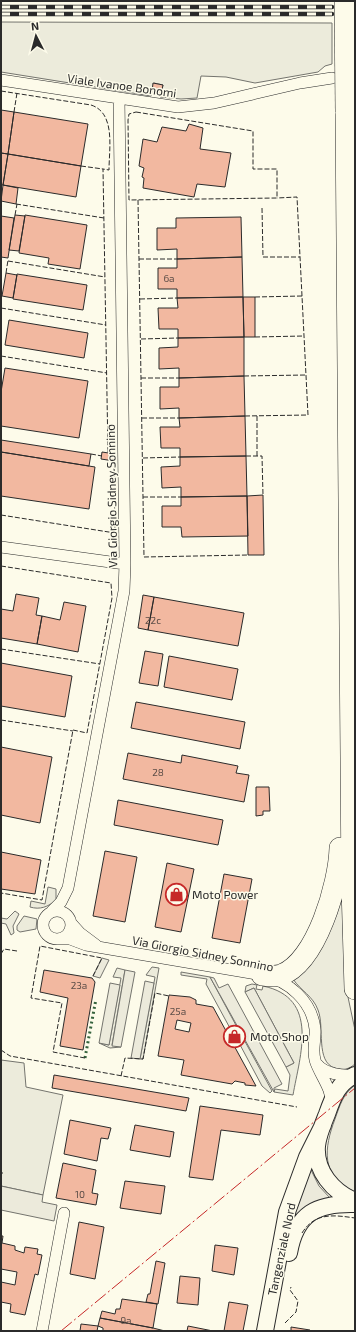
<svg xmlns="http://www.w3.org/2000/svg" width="356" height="1332" font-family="'Exo 2',sans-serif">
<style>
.green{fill:#ecebdb;stroke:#74746e}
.parking{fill:#eceadb;stroke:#74746e}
.building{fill:#f2b8a0;stroke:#2b2b2b;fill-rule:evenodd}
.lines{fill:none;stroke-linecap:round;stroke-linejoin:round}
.street-casing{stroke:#2b2b2b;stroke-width:12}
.secondary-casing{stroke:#2b2b2b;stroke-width:18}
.highway-casing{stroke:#2b2b2b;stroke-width:22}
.street{stroke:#fdfbea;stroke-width:11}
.secondary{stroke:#fdfbea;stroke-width:16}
.highway{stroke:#fdfbea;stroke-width:21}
.rail-casing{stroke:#2b2b2b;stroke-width:4.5}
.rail{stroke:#fdfbea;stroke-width:3;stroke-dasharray:9;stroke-linecap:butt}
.highway-bridge-casing{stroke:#2b2b2b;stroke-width:22;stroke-linecap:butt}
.highway-bridge{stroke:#fdfbea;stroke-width:21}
.hedge{stroke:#34623c;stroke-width:3;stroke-dasharray:2 3;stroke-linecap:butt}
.fence{stroke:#2b2b2b;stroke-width:1;stroke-dasharray:5 2;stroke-linecap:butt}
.power{stroke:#c62828;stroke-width:1;stroke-dasharray:14 3 2 3;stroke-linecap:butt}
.labels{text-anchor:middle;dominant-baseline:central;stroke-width:3;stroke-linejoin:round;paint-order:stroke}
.number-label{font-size:10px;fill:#5d4e48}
.street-label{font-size:12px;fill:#2b2b2b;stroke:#fdfbea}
.poi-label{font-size:12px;fill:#2b2b2b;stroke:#fdfbea;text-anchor:start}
</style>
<rect width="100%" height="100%" fill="#fdfbea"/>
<path class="green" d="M1,22L332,23V64L325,66L318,72L255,83L226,77L201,76L197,98L181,99L160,97L163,85L154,83L151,96L1,72Z
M48,887L56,889V900C48,907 40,910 30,907L31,901L45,904Z
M342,892L345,983L355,1030V1064C349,1069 343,1071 335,1068C315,1062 325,1027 318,1010C313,996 301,991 293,979Z
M15,911L19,914L13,926L14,933L11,935L6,924L1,923V918L7,919Z
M24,916L37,919L36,929L20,932L17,930V926Z
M152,967L159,968L143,1059H140L155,977L146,975Z
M117,968L125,970L112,1045L121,1047L110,1048L99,1043L109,1045L121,978L113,977Z
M181,972L210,977L238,1029L235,1031L231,1030L206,984L207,979L181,975Z
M252,984L257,985L256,989L262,990L263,986C320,998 300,1055 293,1095L274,1092L275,1089L288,1091L290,1075L286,1067L294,1063L254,988L245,992L246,986Z
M242,1036L272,1091L270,1093L262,1086L238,1041Z
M1,1050V1060L24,1063L26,1087L63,1095L43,1195L1,1186Z
M355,1085V1192C320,1177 324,1148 335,1119C340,1105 343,1094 355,1085Z"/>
<path class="parking" d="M102,958L109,960L100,978L93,976Z
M125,970L135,972L121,1047L112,1046Z
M210,977L214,978L219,988L228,984L282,1084L274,1088V1092Z
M145,981L154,983L140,1059L131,1058Z
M110,983L120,985L109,1045L99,1043Z
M254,988L294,1063L286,1067L245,992Z
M310,1168L319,1186L330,1198L293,1221V1213Z
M1,1186L43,1195L42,1202L57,1205L54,1221L1,1210Z"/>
<path class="building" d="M153,83L163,85L161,94L152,92Z
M1,110L14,112L8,154L1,153Z
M14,112L88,124L81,166L8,154Z
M189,124L203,128L200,149L231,153L225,187L197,184L194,197L143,188L144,178L142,177L144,168L139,166L143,139L157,142L162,127L186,131Z
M1,153L8,154L3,185H1Z
M8,154L81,166L76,197L3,185Z
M3,185L18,188L16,204L1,201Z
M15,215L25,216L19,251L9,250Z
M25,215L87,225L80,269L48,264L49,258L19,253Z
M1,216L14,218L8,258L1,257Z
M241,217L242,257L177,259V249L157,250V228H176V218Z
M242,257L243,297L177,298V289H158V268H177V259Z
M6,273L17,275L13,298L2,296Z
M17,274L87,285L83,310L13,299Z
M243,297L244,337L178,338V329H159L158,308H178L177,298Z
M243,297H255V337H244Z
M9,320L88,333L84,358L5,345Z
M244,337V376L179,378V368L159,369V348L178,347V338Z
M5,368L88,381L79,438L1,426V392Z
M244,376L245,416L179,418V408L160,409V387H179V378Z
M245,416L246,456L180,457V448H161L160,427H180L179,418Z
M1,440L91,454L89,466L1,452Z
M1,452L95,467L89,509L1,496Z
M102,452L115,454L114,461L101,459Z
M246,456L247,496L181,497V487L162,488L161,467L180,466V457Z
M263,495L264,555H248L247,496Z
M247,496L248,536L182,537L181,527H162V506H181V497Z
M16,594L39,598L36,615L42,616L37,644L1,638V609L13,611Z
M143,595L154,597L148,630L138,628Z
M154,597L244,613L238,646L148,630Z
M64,602L86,606L78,652L37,644L42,616L60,620Z
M145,651L163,654L158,686L139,683Z
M169,656L238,669L232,700L164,687Z
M1,663L72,676L65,717L1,706Z
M136,702L245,722L240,749L131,728Z
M1,747L52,757L40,823L1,815Z
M128,753L181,763L182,755L238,766L236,773L249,775L244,802L123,779Z
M256,787H269L270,811H263V815L256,816Z
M118,800L223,820L218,845L114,825Z
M105,851L137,857L125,922L93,916Z
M1,852L41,860L35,894L1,889Z
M167,863L194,869L181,932L155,927Z
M224,874L252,879L240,943L212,938Z
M44,970L92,978L95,982L83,1050L60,1046L68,998L40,992Z
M169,995L190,997L196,1000V1004L213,1007L256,1086L245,1085V1083L235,1081L232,1084L181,1075L184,1060L158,1056ZM177,1020L191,1023L189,1032L175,1029Z
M54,1075L189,1098L186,1111L52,1088Z
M200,1106L263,1115L260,1135L221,1130L213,1180L189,1177Z
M70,1120L111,1128L108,1139L101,1138L97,1161L64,1154Z
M135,1125L174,1132L170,1157L130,1150Z
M63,1163L96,1170L92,1193L98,1194L96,1205L56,1198Z
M125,1181L165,1186L161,1214L120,1208Z
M79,1222L104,1227L95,1279L70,1274Z
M1,1236H3L2,1243L15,1246V1250L24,1253L25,1247L38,1249L37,1254L42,1255L38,1275L35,1274L25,1315L10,1312L11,1304L1,1302V1282L15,1285L17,1272L1,1269Z
M215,1245L238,1248L234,1275L212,1271Z
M156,1261L165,1263L158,1304L146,1302L148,1294H150Z
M180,1276L200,1278L198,1305L177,1303Z
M122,1299L157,1304L153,1328L100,1318L102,1311L115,1314L116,1309H120Z
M229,1302L248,1305L243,1331H224Z
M100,1318L153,1328L165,1331H103V1328L98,1326Z
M81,1324L98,1326L97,1331H80Z
M188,1326L213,1331H187Z
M291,1327L310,1330V1331H291Z"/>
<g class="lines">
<defs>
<path id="street" d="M1,80L178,107L214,103L300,83L332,78
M1,547L125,564
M43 925a14 14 0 1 1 28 0a14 14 0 1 1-28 0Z
M52,911L61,902L68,888L124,591L125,564L119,98
M71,923L80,933L96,945
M58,939H70L86,945L262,975C289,981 312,1001 315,1029C316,1039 312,1049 315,1060C319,1074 332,1088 331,1103
M317,1064C325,1074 342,1076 354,1075
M42,1331L64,1213"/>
<path id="secondary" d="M355,1075C338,1083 333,1097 327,1114C323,1124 318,1135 317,1146C315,1171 333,1192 355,1201
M289,1253C296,1213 317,1203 355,1204
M265,1331L287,1212L307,1157L323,1125"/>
<path id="highway" d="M346,112L352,887L355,989
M262,975C269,976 275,977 281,975C317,962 339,883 340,848"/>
</defs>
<use href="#street" class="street-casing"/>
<use href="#secondary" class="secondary-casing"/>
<use href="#highway" class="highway-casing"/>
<use href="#street" class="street"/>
<use href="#secondary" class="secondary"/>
<use href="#highway" class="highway"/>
<defs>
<path id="rail" d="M1,7H332
M1,14H332"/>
</defs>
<use href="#rail" class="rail-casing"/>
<use href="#rail" class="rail"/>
<defs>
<path id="highway-bridge" d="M345,1L346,112"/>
</defs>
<use href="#highway-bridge" class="highway-bridge-casing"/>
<use href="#highway-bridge" class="highway-bridge"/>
<path class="hedge" d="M85,1058L96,999"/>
<path class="fence" d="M1,91L91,105C116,113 109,149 109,170L103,169L108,453
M14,112L17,93
M136,112L253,131V169H277V198L129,200L128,120L129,114Z
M81,166L103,169
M138,200L144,557L248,555
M16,204L104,218
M262,208L263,257H300
M15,215L17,204
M139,259H177
M8,261L105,277
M6,273L8,260
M255,297L302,296
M140,299L177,298
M1,308L106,325
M255,337L304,336
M141,339L178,338
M1,356L107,373
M244,376L306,375
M141,378H179
M245,416L308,415L297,197L277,198
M257,416V456
M142,418H179
M91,454L102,456
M246,456H262L263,495
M143,458L180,457
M143,497H181
M1,515L115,533L114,461
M1,566L111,583L112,598L87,733L73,730L42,900L1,893
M1,649L100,664
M1,720L73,731
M1,954L4,949L17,951
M1,1050L10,1056L297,1107
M85,1058L53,1052L62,1003L31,998L40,946L102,958L92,978
M121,1076L125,1058L143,1059L155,993L169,996
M1,1173H3
M302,1233C315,1212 334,1215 355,1218
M285,1323L296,1312L298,1301L290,1290L291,1287"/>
<path class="power" d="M61,1331L355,1088"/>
</g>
<defs>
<symbol id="shop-ring" viewBox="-11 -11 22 22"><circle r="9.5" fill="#fdfbea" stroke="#c62828" stroke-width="1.5"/><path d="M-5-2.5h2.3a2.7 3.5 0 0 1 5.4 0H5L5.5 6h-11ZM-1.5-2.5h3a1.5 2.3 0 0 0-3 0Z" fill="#c62828"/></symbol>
</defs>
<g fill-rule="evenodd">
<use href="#shop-ring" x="164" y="882" width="25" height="25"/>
<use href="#shop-ring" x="222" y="1024" width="25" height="25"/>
</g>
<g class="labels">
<g class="number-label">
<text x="169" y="278">6a</text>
<text x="153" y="620">22c</text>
<text x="158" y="772">28</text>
<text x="79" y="985">23a</text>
<text x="178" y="1011">25a</text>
<text x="80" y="1194">10</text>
<text x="126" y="1320">9a</text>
</g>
<g class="street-label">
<text transform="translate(122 85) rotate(8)">Viale Ivanoe Bonomi</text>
<text transform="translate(111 496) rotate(-91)">Via Giorgio Sidney Sonnino</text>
<text transform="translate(203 953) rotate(11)">Via Giorgio Sidney Sonnino</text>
<text transform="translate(281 1249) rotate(-78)">Tangenziale Nord</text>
</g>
<g class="poi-label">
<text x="192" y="894">Moto Power</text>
<text x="250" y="1036">Moto Shop</text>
</g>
</g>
<rect width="356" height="1332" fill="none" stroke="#2b2b2b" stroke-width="4"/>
<g transform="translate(36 36) rotate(354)" stroke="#fdfbea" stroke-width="3" paint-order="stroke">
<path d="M0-3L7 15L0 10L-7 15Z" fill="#2b2b2b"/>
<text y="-6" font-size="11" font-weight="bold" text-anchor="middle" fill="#2b2b2b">N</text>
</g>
</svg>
